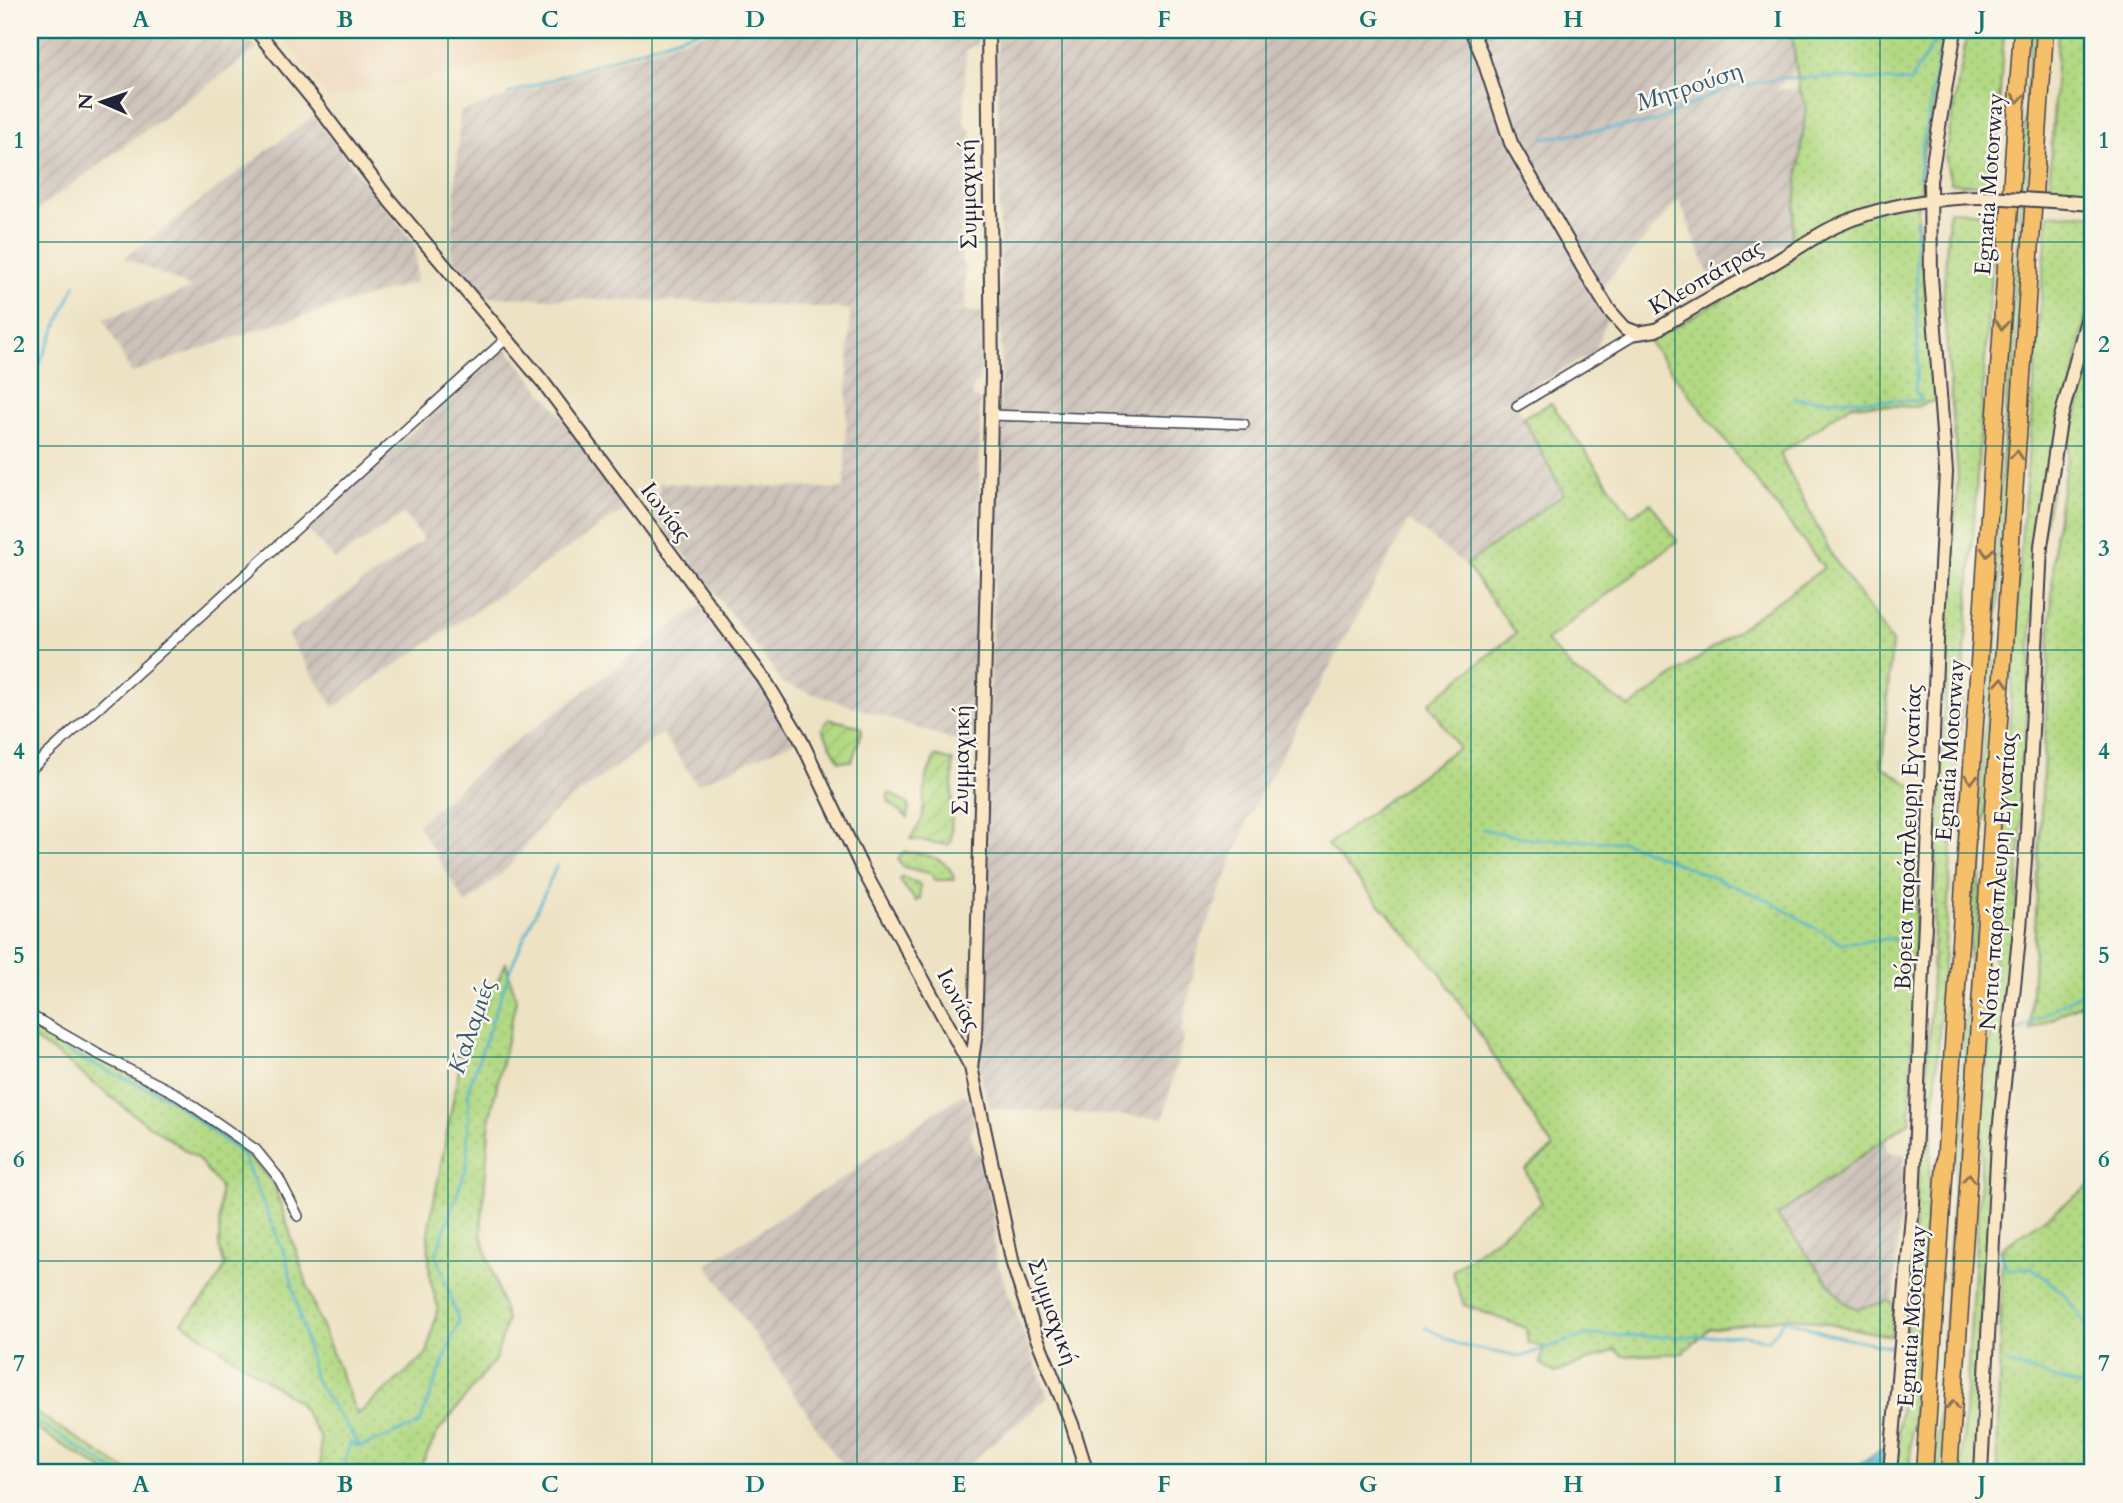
<svg xmlns="http://www.w3.org/2000/svg" width="2123" height="1503" font-family="Cardo,serif">
<style>
.built{fill:#eed7bb}
.industrial{fill:url(#industrial-furrows)}
.grass{fill:url(#grass-dots);stroke:#6a7e5f;stroke-width:2}
.garden{fill:url(#garden-furrows);stroke:#6a7e5f;stroke-width:2}
.water{fill:#4fb2ce;stroke:#386a84;stroke-width:2}
.lines{fill:none;stroke-linecap:round;stroke-linejoin:round}
.stream{stroke:#4fb2ce;stroke-width:2.5}
.street-casing{stroke:#403f4f;stroke-width:12}
.secondary-casing{stroke:#403f4f;stroke-width:16}
.highway-casing{stroke:#403f4f;stroke-width:19}
.street{stroke:#fff;stroke-width:9}
.secondary{stroke:#fbe6c4;stroke-width:12}
.highway{stroke:#f6c06b;stroke-width:16}
.secondary-bridge-casing{stroke:#403f4f;stroke-width:16;stroke-linecap:butt}
.secondary-bridge{stroke:#fbe6c4;stroke-width:12}
.oneway{stroke:#8c7153}
.grid{fill:none;stroke:#0f766e;stroke-width:2;stroke-opacity:0.55}
.labels{text-anchor:middle;dominant-baseline:central;stroke-width:5;stroke-linejoin:round;paint-order:stroke}
.street-label{font-size:23px;fill:#22223b;stroke:#fbf7ec}
.water-label{font-size:24px;font-style:italic;fill:#345c76;stroke:#fbf7ec}
.neatline{fill:none;stroke:#0f766e;stroke-width:2.5}
.grid-label{font-size:23px;text-anchor:middle;font-weight:bold;fill:#0f766e}
</style>
<defs>
<pattern id="industrial-furrows" width="10" height="10" patternUnits="userSpaceOnUse" patternTransform="scale(1.75)"><rect width="10" height="10" fill="#ccc2b9"/><path d="M-1 1l2-2M0 10L10 0M9 11l2-2" fill="none" stroke="#afa6a0"/></pattern>
<pattern id="grass-dots" width="8" height="8" patternUnits="userSpaceOnUse" patternTransform="scale(1.75)"><rect width="8" height="8" fill="#b2d983"/><path d="M2 2h.1M6 6h.1" fill="none" stroke="#99ba72" stroke-width="1.8" stroke-linecap="round"/></pattern>
<pattern id="garden-furrows" width="10" height="10" patternUnits="userSpaceOnUse" patternTransform="scale(1.75)"><rect width="10" height="10" fill="#b2d983"/><path d="M-1 1l2-2M0 10L10 0M9 11l2-2" fill="none" stroke="#99ba72"/></pattern>
</defs>
<rect width="100%" height="100%" fill="#fbf7ec"/>
<filter id="ink" filterUnits="userSpaceOnUse"><feTurbulence type="fractalNoise" baseFrequency=".0143" numOctaves="2"/><feDisplacementMap in="SourceGraphic" scale="14" xChannelSelector="R" yChannelSelector="G"/><feConvolveMatrix kernelMatrix="1 2 1 2 8 2 1 2 1" color-interpolation-filters="sRGB"/></filter>
<filter id="wash" filterUnits="userSpaceOnUse"><feTurbulence type="fractalNoise" baseFrequency=".00686" numOctaves="4" result="noise"/><feDisplacementMap in="SourceGraphic" scale="28" xChannelSelector="R" yChannelSelector="G"/><feGaussianBlur stdDeviation="1.57" result="paint"/><feColorMatrix in="noise" values="0 0 0 0 0 0 0 0 0 0 0 0 0 0 0 0 0 1.4 0 .05"/><feComposite in="paint" operator="in"/></filter>
<g filter="url(#wash)">
<rect width="100%" height="100%" fill="#ede2c3"/>
<path class="built" d="M272,30H654L328,100L280,34Z"/>
<path class="industrial" d="M30,30H242L257,49L30,215Z
M714,30H978V44L966,50L964,123L971,131L969,221L961,225V262L965,266V310H923L982,312L980,380L973,386L972,395L980,401L978,748L781,683L774,670L657,518L659,483L844,489L850,309L697,302L484,297L451,255L460,112Z
M997,30H1830L1776,90L1799,89L1806,105L1791,241L1711,280L1679,200L1593,296L1607,319L1593,353L1496,406L1492,410L1513,399L1565,494L1466,565L1409,521L1252,810L1199,946L1181,1034L1184,1035L1163,1118L990,1108L978,1069L1001,358Z
M313,116L415,245L417,282L256,330L131,373L104,319L193,288L125,258Z
M506,348L558,411L627,508L334,707L287,635L424,540L404,514L335,560L306,528Z
M701,605L752,672L797,740L697,784L662,733L550,815L508,868L466,904L418,825L487,763Z
M963,1094L970,1099L974,1125L970,1131L975,1151L983,1156L994,1222L995,1258L1048,1397L958,1473H847L707,1264L855,1170L857,1165Z
M1885,1139L1888,1153L1905,1154L1893,1304L1888,1301L1858,1309L1843,1301L1777,1215Z"/>
<path class="grass" d="M1813,30H1951L1923,155L1917,212L1936,400L1915,407L1852,404L1780,454L1833,557L1892,642L1882,766L1919,791L1910,1121L1777,1216L1845,1303L1858,1309L1888,1301L1895,1305L1891,1336L1792,1317L1709,1329L1683,1353L1623,1356L1616,1350L1555,1373L1540,1363L1544,1347L1528,1344L1526,1328L1464,1305L1452,1271L1542,1203L1525,1170L1553,1148L1439,971L1327,845L1453,751L1459,749L1429,703L1516,633L1466,565L1564,494L1523,417L1551,403L1631,516L1651,503L1677,541L1546,641L1574,671L1630,707L1824,568L1649,342L1793,258L1791,241L1806,105L1799,89L1792,36Z
M1968,30H2004L1994,186L1951,183L1945,156Z
M2031,30H2037L1941,1473H1935Z
M2058,30H2093V186L2086,193L2049,191Z
M1949,210L1995,214L1909,1473H1895L1929,1040L1947,644L1958,476L1943,302Z
M2091,214L2093,219V266L2088,304L2035,574L2015,940L1978,1473H1961L2021,543L2048,215Z
M2093,351V997L2030,1031L2055,535L2070,439Z
M890,793L909,805L908,818L888,801V794Z
M904,852C923,853 951,858 954,880H933V874L903,867L898,859Z
M902,877L920,885V899L916,901L899,880Z
M506,963L516,1000L490,1117L481,1234L507,1320L496,1358L438,1432L417,1473H318L321,1462L320,1437L298,1402L182,1322L208,1295L225,1267L219,1246L220,1187L198,1159L130,1112L58,1055L30,1037V1023L166,1093L248,1155L274,1185L317,1314L357,1415L427,1354L438,1307L430,1279L428,1233L462,1053Z
M2093,1184V1473H1997L2002,1248Z
M30,1409L126,1470L130,1473H108L30,1425Z"/>
<path class="garden" d="M829,719L859,726L862,730L852,761H839L822,729Z
M935,756L953,761L951,842L948,845L910,839L922,820L926,778Z"/>
<path class="water" d="M1891,1442L1887,1473H1847Z"/>
<g class="lines">
<path class="stream" d="M508,94L700,30
M1544,138L1654,122L1723,90L1781,78L1830,77L1910,82L1941,30
M1919,177L1921,151L1944,30
M1916,220L1918,362L1915,390L1922,401
M30,384L76,284
M1794,399L1922,401
M1482,829L1532,839L1625,842L1766,899L1841,943L1909,937
M30,1025L72,1055L167,1097L242,1154L286,1257L315,1380L359,1445
M2016,1032L2093,985
M1999,1250L2007,1270L2031,1267L2062,1292L2093,1334
M1425,1327L1459,1345L1520,1357L1585,1335L1683,1337L1740,1335L1769,1340L1785,1319L1828,1334L1892,1347
M2009,1364L2093,1390
M30,1417L118,1473
M342,1473L350,1443L360,1447L419,1424L459,1322L436,1254L467,1166L469,1087L511,967L557,865"/>
</g>
</g>
<g filter="url(#ink)">
<g class="lines">
<defs>
<path id="street" d="M1517,406L1638,333
M991,415L1244,424
M30,770L506,339
M30,1015L96,1053L173,1092L256,1150L278,1177L298,1216"/>
<path id="secondary" d="M256,30L314,101L389,200L543,382L764,679L799,736L861,866L971,1067
M988,30L992,377L975,1039L971,1067L1013,1264L1036,1336L1072,1424L1087,1473
M1471,30L1482,55L1511,143L1586,273L1609,310L1625,328L1638,333L1656,330C1691,308 1727,289 1763,269C1788,256 1810,238 1836,226C1879,206 1941,196 1988,197
M2052,201L2093,204
M1890,1473L1913,1203L1937,641L1946,472L1931,277L1930,181L1955,30
M1981,1473L1998,1142L2020,928L2027,832L2041,546L2060,421L2093,297"/>
<path id="highway" d="M1924,1473L2022,30
M1949,1473L2045,30"/>
</defs>
<use href="#street" class="street-casing"/>
<use href="#secondary" class="secondary-casing"/>
<use href="#highway" class="highway-casing"/>
<use href="#street" class="street"/>
<use href="#secondary" class="secondary"/>
<use href="#highway" class="highway"/>
<defs>
<path id="secondary-bridge" d="M1988,197L2052,201"/>
</defs>
<use href="#secondary-bridge" class="secondary-bridge-casing"/>
<use href="#secondary-bridge" class="secondary-bridge"/>
</g>
<defs><path id="oneway-chevron" d="M-2-3.5L2.5 0L-2 3.5" fill="none" stroke-width="1.6" stroke-linecap="round" stroke-linejoin="round" transform="scale(1.75)"/></defs>
<g class="oneway">
<use href="#oneway-chevron" transform="translate(2018 98) rotate(94)"/>
<use href="#oneway-chevron" transform="translate(2002 325) rotate(94)"/>
<use href="#oneway-chevron" transform="translate(2017 455) rotate(-86)"/>
<use href="#oneway-chevron" transform="translate(1987 552) rotate(94)"/>
<use href="#oneway-chevron" transform="translate(2002 682) rotate(-86)"/>
<use href="#oneway-chevron" transform="translate(1971 779) rotate(94)"/>
<use href="#oneway-chevron" transform="translate(1969 1178) rotate(-86)"/>
<use href="#oneway-chevron" transform="translate(1953 1405) rotate(-86)"/>
</g>
</g>
<path class="grid" d="M243,30V1473M448,30V1473M652,30V1473M857,30V1473M1062,30V1473M1266,30V1473M1471,30V1473M1675,30V1473M1880,30V1473M30,242H2093M30,446H2093M30,650H2093M30,853H2093M30,1057H2093M30,1261H2093"/>
<g class="labels">
<g class="street-label">
<text transform="translate(1989 184) rotate(-86)">Egnatia Motorway</text>
<text transform="translate(968 194) rotate(-91)">Συμμαχική</text>
<text transform="translate(1706 277) rotate(-30)">Κλεοπάτρας</text>
<text transform="translate(666 512) rotate(53)">Ιωνίας</text>
<text transform="translate(1950 750) rotate(-86)">Egnatia Motorway</text>
<text transform="translate(961 760) rotate(-89)">Συμμαχική</text>
<text transform="translate(1908 837) rotate(-88)">Βόρεια παράπλευρη Εγνατίας</text>
<text transform="translate(1998 881) rotate(-86)">Νότια παράπλευρη Εγνατίας</text>
<text transform="translate(959 1000) rotate(62)">Ιωνίας</text>
<text transform="translate(1053 1312) rotate(71)">Συμμαχική</text>
<text transform="translate(1912 1316) rotate(-86)">Egnatia Motorway</text>
</g>
<g class="water-label">
<text transform="translate(1689 87) rotate(-18)">Μητρούση</text>
<text transform="translate(472 1026) rotate(-71)">Καλαμιές</text>
</g>
</g>
<rect width="2123" height="1503" fill="none" stroke="#fbf7ec" stroke-width="77"/>
<g transform="translate(102 102) rotate(272)" stroke="#fbf7ec" stroke-width="5" paint-order="stroke">
<path d="M0-5L12 26L0 18L-12 26Z" fill="#22223b"/>
<text y="-10" font-size="19" font-weight="bold" text-anchor="middle" fill="#22223b">N</text>
</g>
<rect x="38" y="38" width="2046" height="1426" class="neatline"/>
<g class="grid-label">
<text x="141" y="27">A</text>
<text x="345" y="27">B</text>
<text x="550" y="27">C</text>
<text x="755" y="27">D</text>
<text x="959" y="27">E</text>
<text x="1164" y="27">F</text>
<text x="1368" y="27">G</text>
<text x="1573" y="27">H</text>
<text x="1778" y="27">I</text>
<text x="1982" y="27">J</text>
<text x="19" y="148">1</text>
<text x="2104" y="148">1</text>
<text x="19" y="352">2</text>
<text x="2104" y="352">2</text>
<text x="19" y="556">3</text>
<text x="2104" y="556">3</text>
<text x="19" y="759">4</text>
<text x="2104" y="759">4</text>
<text x="19" y="963">5</text>
<text x="2104" y="963">5</text>
<text x="19" y="1167">6</text>
<text x="2104" y="1167">6</text>
<text x="19" y="1371">7</text>
<text x="2104" y="1371">7</text>
<text x="141" y="1492">A</text>
<text x="345" y="1492">B</text>
<text x="550" y="1492">C</text>
<text x="755" y="1492">D</text>
<text x="959" y="1492">E</text>
<text x="1164" y="1492">F</text>
<text x="1368" y="1492">G</text>
<text x="1573" y="1492">H</text>
<text x="1778" y="1492">I</text>
<text x="1982" y="1492">J</text>
</g>
</svg>
